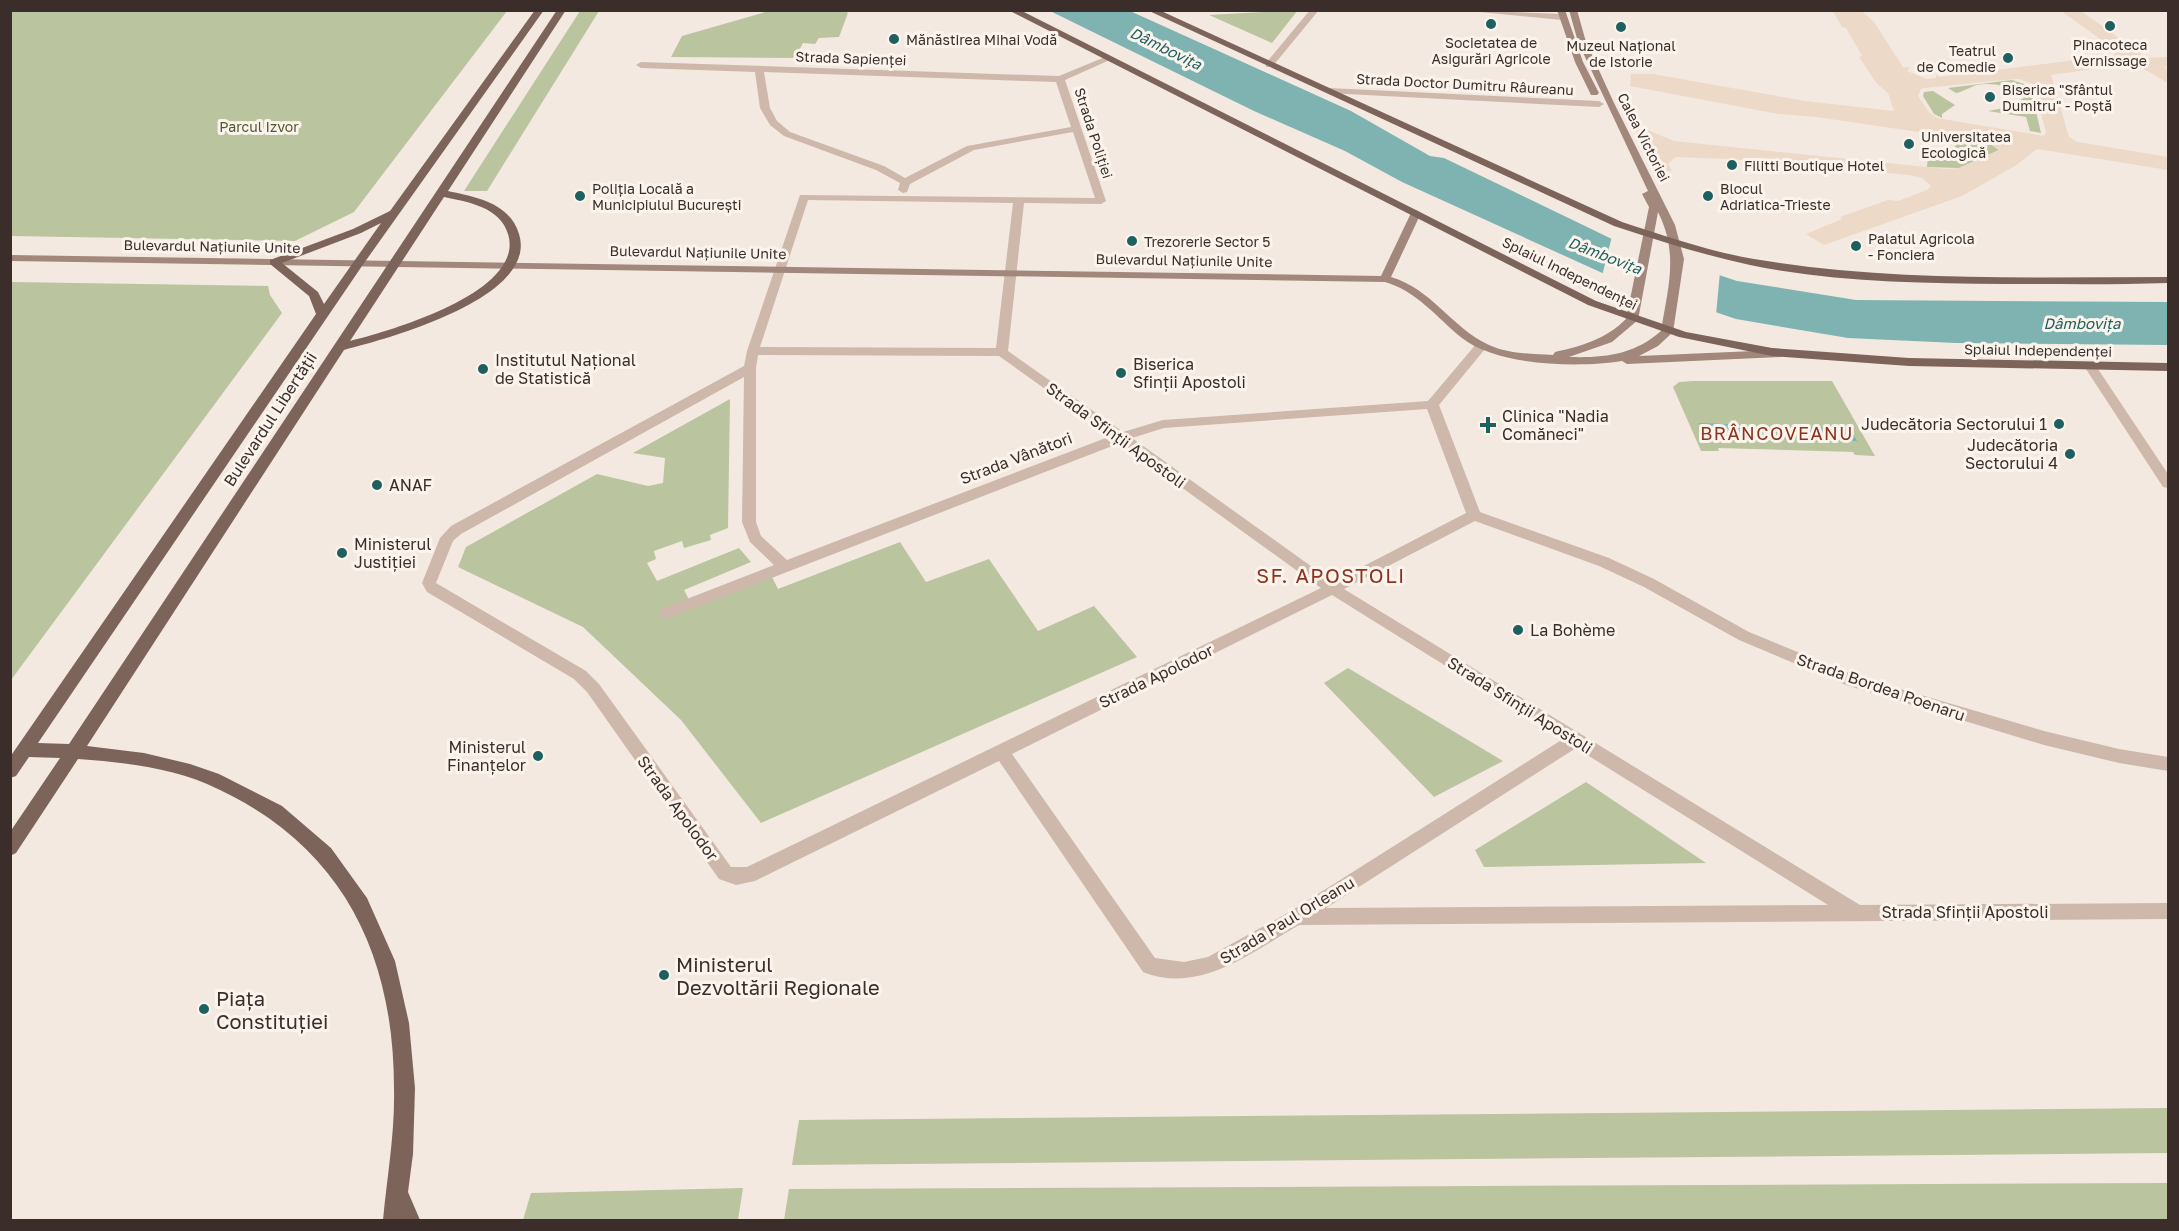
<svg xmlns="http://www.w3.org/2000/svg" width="2179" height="1231" font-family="'Golos Text',sans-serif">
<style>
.green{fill:#bac49f}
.plaza{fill:#edd9c7;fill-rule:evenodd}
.water{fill:#7eb3b1}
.pier{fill:#f4e9e0}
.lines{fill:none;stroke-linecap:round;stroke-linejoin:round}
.street{fill:#cdb8ab;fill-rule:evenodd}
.secondary{fill:#a1877c;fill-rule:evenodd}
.primary{fill:#7d645b;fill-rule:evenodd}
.poi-dot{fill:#1e5f5f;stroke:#fbf4ed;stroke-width:2}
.labels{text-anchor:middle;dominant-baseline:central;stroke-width:6;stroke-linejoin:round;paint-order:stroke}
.far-poi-label{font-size:14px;fill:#3b2e2a;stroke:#fbf4ed;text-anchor:start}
.far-street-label{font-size:14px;fill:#3b2e2a;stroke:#fbf4ed}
.far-park-label{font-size:14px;fill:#4d5a2d;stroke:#fbf4ed}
.far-water-label{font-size:15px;font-style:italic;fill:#1e5f5f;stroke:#fbf4ed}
.poi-label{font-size:16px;fill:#3b2e2a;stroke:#fbf4ed;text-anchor:start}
.street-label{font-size:16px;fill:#3b2e2a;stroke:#fbf4ed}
.neighbourhood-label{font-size:18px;letter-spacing:1.5px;fill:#8e3220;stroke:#fbf4ed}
.quarter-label{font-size:20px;letter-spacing:1.5px;fill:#8e3220;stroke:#fbf4ed}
.near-poi-label{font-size:20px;fill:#3b2e2a;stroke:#fbf4ed;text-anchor:start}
</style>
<rect width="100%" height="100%" fill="#f4e9e0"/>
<path class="green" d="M11,10H507V11L354,212L295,241L11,236Z
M1298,10L1272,43L1209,15Z
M580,11H599L487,191H464Z
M845,11L848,13L839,37L819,38L815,44L803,43L795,58L671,57L682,36L769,11Z
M2012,80L2030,86L2041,133L2030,131L2026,117L1988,111L2026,104L2020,100L2024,98L2020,91C2008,86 1990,82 1977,85C1970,87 1965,91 1956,93L1948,88Z
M1933,91L1955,105L1942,114V118L1934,114L1923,96L1924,92Z
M1961,140L1992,145L1999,150L1959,168L1927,167L1928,155L1943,159Z
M11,282L268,286L270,295L282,313L11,680Z
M1693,381H1832L1875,456L1855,455L1853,452L1718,448L1719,451H1701L1673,387L1679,382Z
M730,399L728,528L710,535L711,540L684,548L682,541L654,551L656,559L647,563L657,581L739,548L751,562L684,590L693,607L772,577L778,589L900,542L926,582L989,559L1038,631L1094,606L1137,657L761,823L681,720L583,627L458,567L466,547L597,474L648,486L663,483L665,458L633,453Z
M1348,668L1503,761L1434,797L1324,683Z
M1586,782L1706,863L1484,867L1475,850Z
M2168,1108V1153L792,1165L799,1120Z
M2168,1183V1220H784L789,1189Z
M743,1188L738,1220H523L531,1193Z"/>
<path class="plaza" d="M1832,10L1862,11L1874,22L1903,67L1910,68L1907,71L1927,79L1936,78V75L1940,77L2115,55L2114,49L2061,11H2081L2147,58L2168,57V66L2164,67L2168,70V83L2140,67L2129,64L2051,75L2069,137L2078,142L2168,157V170L2037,149L2015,166L1962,196L1824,245L1806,234L1842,219L1840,217L1888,200L1898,201L1927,190L1931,186L1922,178L1909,175L1730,159L1675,157L1668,164L1672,171H1656L1629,119L1633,124L1674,141L1946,169L1959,168L1999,150L1992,145L1946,136L1816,117L1778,114L1630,86L1631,74H1653L1805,101L1894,111L1888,93L1877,84L1859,57L1862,56L1846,28L1842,27ZM2004,80L2019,79L2033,84L2046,132L2044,136L1937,118L1929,112L1918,96L1921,89L1925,88Z"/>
<path class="water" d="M1050,11H1130L1351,111L1430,156L1444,158L1614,240L1737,281L1856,300L2168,302V345L1956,343L1848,338L1736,319L1609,276L1402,182L1345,151L1254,111Z
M1699,423L1747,425L1752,437L1704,436Z
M1802,427L1850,428L1857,441L1808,439Z"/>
<path class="pier" d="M1612,236L1720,272L1716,315L1602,276Z"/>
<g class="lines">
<path class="street" d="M1310,10H1319L1272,67H1266V63Z
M1459,10L1562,14L1566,17L1562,20Z
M1105,57L1112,59L1065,80L1106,201L1101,204L1024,203L1008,351L1123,432L1163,420L1428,401L1477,343H1485V349L1439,405L1480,512L1609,558L1654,579L1749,632L1856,676L2044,731L2119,749L2168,757V771L2119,763L2044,745L1846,685L1739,640L1644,587L1599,566L1475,521L1344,589L1860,905L2168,903V919L1299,925C1252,952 1200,995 1143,972L999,761L755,881L736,885L719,879L587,692L574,679L427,592L422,583L440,538L451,526L744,366L747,351L800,195L1095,198L1073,132L974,150L910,184L907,192L903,193L898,190L900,183L876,170L784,136L770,125L760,108L755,72L641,68L636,65L641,62L1059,76ZM764,72L1056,82L1071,127L967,146L905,178L884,166L790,132L777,121L770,108ZM808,200L1013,203L996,348L760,347ZM758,355L999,356L1111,436L787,560L761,536L756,522V368ZM744,377L742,522L750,542L774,565L661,609L659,613L661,617H671L1120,443L1321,588L747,867H731L599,684L586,671L436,583L453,541L461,534ZM1427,409L1466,513L1333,582L1132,438L1164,428ZM1332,595L1563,739L1291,911L1208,957L1184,962L1155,958L1012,754ZM1576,748L1828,905L1326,908Z
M1329,88L1599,101L1604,104L1599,107L1326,93L1324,91Z
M2090,362L2094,363L2168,474V488L2163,487L2084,366Z"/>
<path class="secondary" d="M1557,10H1565L1583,62L1599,93L1597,95H1591L1575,62Z
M1569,10H1577L1586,42L1614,103L1675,225L1684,259L1673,332L1658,346L1639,356L1777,350L1783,354L1781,357L1627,364L1622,361C1578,368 1497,366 1462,338C1437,318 1417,291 1385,282L10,261V255L1381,276L1411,213L1416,210L1421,213L1391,277C1432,289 1452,328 1489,345C1509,354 1532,354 1553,355L1555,352C1582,346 1606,339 1626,319L1649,207L1642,194L1648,191L1578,42ZM1658,212C1679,254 1668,287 1661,331C1634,355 1604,358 1569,357L1612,342L1638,320Z"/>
<path class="primary" d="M535,10H544L362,266L38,743L69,744L557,10H566L448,191C476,197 510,203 519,234C539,298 387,339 344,350L87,746L144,753L190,764L219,774L282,806L331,848L367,898L395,961L409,1023L415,1088L413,1154L408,1192L420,1220H383C387,1177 395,1133 394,1089C394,949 339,841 207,784C167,767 121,762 78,759L16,853L10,856V832L60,758L29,757L16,776L10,778V757L316,314L309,296L270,264V260L353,229L390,211ZM444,197C468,202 500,207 508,234C526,292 390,331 350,341ZM381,223L324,304L318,292L282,263L361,233Z
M1008,10H1020L1596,301L1686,332L1772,348L1909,358L2168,363V371L1909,366L1772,356L1679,337L1588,305Z
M1147,10H1159L1622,222C1665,236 1708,251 1754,259C1890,282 2030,277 2168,277V283C2114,285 2059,284 2004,284C1920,283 1833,282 1750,265C1704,255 1659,241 1614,226Z"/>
</g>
<g class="poi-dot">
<circle cx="1491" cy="24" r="6"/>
<circle cx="2110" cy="26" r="6"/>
<circle cx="1621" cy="27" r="6"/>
<circle cx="894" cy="39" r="6"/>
<circle cx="2008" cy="58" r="6"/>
<circle cx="1990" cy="97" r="6"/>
<circle cx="1909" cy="144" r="6"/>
<circle cx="1732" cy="165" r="6"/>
<circle cx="580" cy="196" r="6"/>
<circle cx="1708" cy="196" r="6"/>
<circle cx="1132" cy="241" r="6"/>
<circle cx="1856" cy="246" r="6"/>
<circle cx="483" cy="369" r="6"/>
<circle cx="1121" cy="373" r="6"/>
<circle cx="2059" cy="424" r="6"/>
<path d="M1485 416h6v6h6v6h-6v6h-6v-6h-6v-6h6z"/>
<circle cx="2070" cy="454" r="6"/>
<circle cx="377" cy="485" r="6"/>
<circle cx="342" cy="553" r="6"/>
<circle cx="1518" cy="630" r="6"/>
<circle cx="538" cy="756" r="6"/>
<circle cx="664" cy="975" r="6"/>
<circle cx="204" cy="1009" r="6"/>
</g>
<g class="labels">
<g class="far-poi-label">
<text x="906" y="39">Mănăstirea Mihai Vodă</text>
<text x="1491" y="42" text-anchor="middle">Societatea de<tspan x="1491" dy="16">Asigurări Agricole</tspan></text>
<text x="2110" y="44" text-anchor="middle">Pinacoteca<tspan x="2110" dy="16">Vernissage</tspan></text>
<text x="1621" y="45" text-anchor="middle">Muzeul Național<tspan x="1621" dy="16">de Istorie</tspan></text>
<text x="1996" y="50" text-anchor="end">Teatrul<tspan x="1996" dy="16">de Comedie</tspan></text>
<text x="2002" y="89">Biserica "Sfântul<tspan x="2002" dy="16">Dumitru" - Poștă</tspan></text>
<text x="1921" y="136">Universitatea<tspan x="1921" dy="16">Ecologică</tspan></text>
<text x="1744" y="165">Filitti Boutique Hotel</text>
<text x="592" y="188">Poliția Locală a<tspan x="592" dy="16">Municipiului București</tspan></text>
<text x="1720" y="188">Blocul<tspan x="1720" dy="16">Adriatica-Trieste</tspan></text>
<text x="1868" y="238">Palatul Agricola<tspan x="1868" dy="16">- Fonciera</tspan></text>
<text x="1144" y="241">Trezorerie Sector 5</text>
</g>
<g class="far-street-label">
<text transform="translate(851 58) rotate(2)">Strada Sapienței</text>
<text transform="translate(1465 84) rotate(3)">Strada Doctor Dumitru Râureanu</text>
<text transform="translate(1094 133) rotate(72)">Strada Poliției</text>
<text transform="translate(1644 137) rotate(63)">Calea Victoriei</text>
<text transform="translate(212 246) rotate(1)">Bulevardul Națiunile Unite</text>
<text transform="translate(698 252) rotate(1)">Bulevardul Națiunile Unite</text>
<text transform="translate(1184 260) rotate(1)">Bulevardul Națiunile Unite</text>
<text transform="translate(1570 273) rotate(26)">Splaiul Independenței</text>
<text transform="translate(2038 350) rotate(1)">Splaiul Independenței</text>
</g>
<g class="far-park-label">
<text x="259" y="126">Parcul Izvor</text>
</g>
<g class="far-water-label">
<text transform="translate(1166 48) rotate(26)">Dâmbovița</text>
<text transform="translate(1605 255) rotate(21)">Dâmbovița</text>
<text x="2082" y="323">Dâmbovița</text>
</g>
<g class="poi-label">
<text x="495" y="360">Institutul Național<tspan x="495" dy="18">de Statistică</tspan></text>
<text x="1133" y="364">Biserica<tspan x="1133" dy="18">Sfinții Apostoli</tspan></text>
<text x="1502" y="416">Clinica "Nadia<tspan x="1502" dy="18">Comăneci"</tspan></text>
<text x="2047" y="424" text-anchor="end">Judecătoria Sectorului 1</text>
<text x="2058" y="445" text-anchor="end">Judecătoria<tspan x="2058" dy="18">Sectorului 4</tspan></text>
<text x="389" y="485">ANAF</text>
<text x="354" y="544">Ministerul<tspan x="354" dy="18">Justiției</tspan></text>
<text x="1530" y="630">La Bohème</text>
<text x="526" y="747" text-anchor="end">Ministerul<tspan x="526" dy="18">Finanțelor</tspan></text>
</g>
<g class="street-label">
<text transform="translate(270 419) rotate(-57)">Bulevardul Libertății</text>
<text transform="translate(1116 435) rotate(36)">Strada Sfinții Apostoli</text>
<text transform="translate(1016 458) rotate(-21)">Strada Vânători</text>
<text transform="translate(1156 676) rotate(-26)">Strada Apolodor</text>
<text transform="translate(1881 687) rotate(19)">Strada Bordea Poenaru</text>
<text transform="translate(1520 705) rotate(32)">Strada Sfinții Apostoli</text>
<text transform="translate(678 808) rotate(54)">Strada Apolodor</text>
<text x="1965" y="912">Strada Sfinții Apostoli</text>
<text transform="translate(1287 920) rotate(-31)">Strada Paul Orleanu</text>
</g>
<g class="neighbourhood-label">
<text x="1777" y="433">BRÂNCOVEANU</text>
</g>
<g class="quarter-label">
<text x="1331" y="575">SF. APOSTOLI</text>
</g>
<g class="near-poi-label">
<text x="676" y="964">Ministerul<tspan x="676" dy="23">Dezvoltării Regionale</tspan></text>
<text x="216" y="998">Piața<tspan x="216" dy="23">Constituției</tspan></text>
</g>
</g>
<rect width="2179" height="1231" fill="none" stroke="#3b2e2a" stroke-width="24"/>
</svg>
